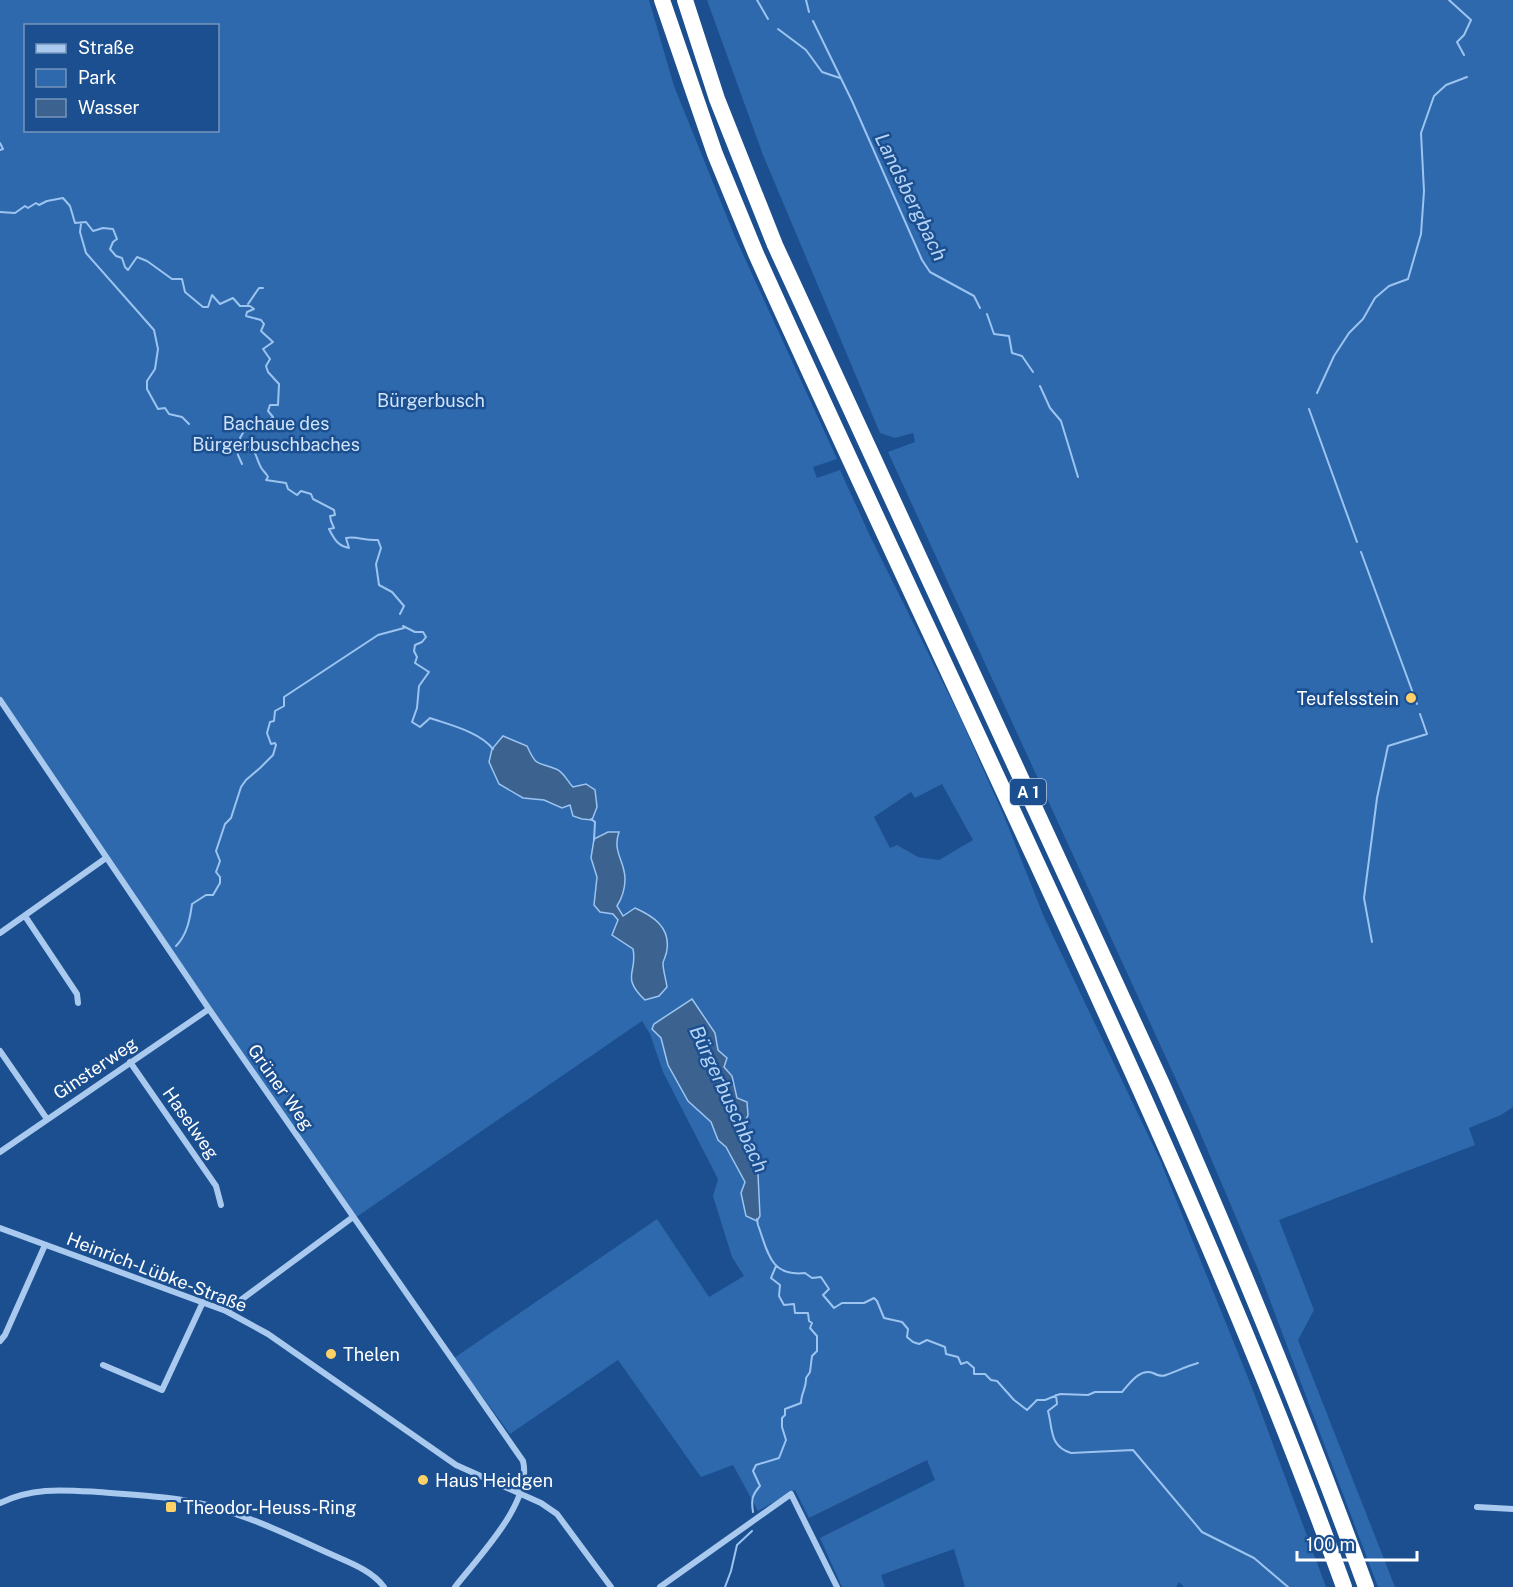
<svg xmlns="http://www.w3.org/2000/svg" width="1513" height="1587" font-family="'Public Sans',sans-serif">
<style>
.green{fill:#2e69ad;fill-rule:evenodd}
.water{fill:#3c6290;stroke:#9cc4f0;stroke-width:1.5}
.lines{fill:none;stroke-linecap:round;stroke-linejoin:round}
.stream{stroke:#9cc4f0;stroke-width:2}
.minor{stroke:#a9c9ee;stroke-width:6}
.motorway{stroke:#fff;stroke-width:16}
.poi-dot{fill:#ffd166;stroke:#1b4f8f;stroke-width:2}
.labels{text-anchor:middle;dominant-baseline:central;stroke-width:5;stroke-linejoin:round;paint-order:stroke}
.shield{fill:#1b4f8f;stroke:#bbcadd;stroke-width:1.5}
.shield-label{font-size:16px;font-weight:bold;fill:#fff}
.park-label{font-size:18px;fill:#cfe3fa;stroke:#1b4f8f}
.poi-label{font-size:18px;fill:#fff;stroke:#1b4f8f;text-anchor:start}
.street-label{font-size:18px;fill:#fff;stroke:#1b4f8f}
.water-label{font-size:20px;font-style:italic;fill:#b5d3f5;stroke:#1b4f8f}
</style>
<rect width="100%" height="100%" fill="#1b4f8f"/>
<path class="green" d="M0,0H649L674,86L735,237L837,459L813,467L817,478L840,470L870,536L960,717L1004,816L1044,917L1160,1160L1251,1385L1326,1587H1184L1179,1582L1176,1587H965L954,1549L881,1575L885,1587H842L820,1538L935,1480L927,1460L809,1518L795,1490L758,1511L733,1465L701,1477L618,1360L510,1434L454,1358L657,1219L709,1297L744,1276L732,1257L713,1196L718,1179L663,1072L650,1034L642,1021L355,1218L0,697ZM26,26H218V130H26ZM942,784L973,840L939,860L918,857L897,845L890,848L874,817L911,792L915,798Z
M707,0H1513V1107L1501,1115L1469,1128L1475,1145L1279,1220L1314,1310L1298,1340L1395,1587H1378L1260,1274L1196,1123L888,452L915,442L913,433L895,438L880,433L763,155Z"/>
<path class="water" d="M503,736L527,746C537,768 537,761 556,769C564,772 567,781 573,787L586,784L595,790L597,807L592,820L582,819L573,816L570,805L562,808L544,800L523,798L499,784L489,762L492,749Z
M608,832H619C612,852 625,861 625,879C625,889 622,898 617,906L623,916L635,908C653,916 670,927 667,949C667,954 664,958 663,963C663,971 666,979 667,987L659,996L645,1000C620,976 638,973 633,949L612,935L618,920L613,914L600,912L594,905L597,877L591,858L594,839Z
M692,999L715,1033L718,1050L727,1058L724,1067L732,1076L737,1098L747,1102L748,1115L743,1126L757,1153L760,1216L757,1221L746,1216L741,1193L745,1182L726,1147L718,1140L711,1122L688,1101L668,1065L661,1038L652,1029L654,1024Z"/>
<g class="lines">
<path class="stream" d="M757,0L768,19
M806,0L809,12
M1449,0L1471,20L1464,35L1457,42L1464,55
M813,21L852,101L922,260L930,272L974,296L980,308
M778,29L806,50L822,72L840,78
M0,143L3,149L0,150
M0,212L15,213L25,206L28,208L36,203L39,205L47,201L63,198L70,206L75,223L86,222L93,231L103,228L113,229L117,239L113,242L110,249L116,256L122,258L125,267L128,270L137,257L147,261L172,279H182L185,292L203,307H208L212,295L220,304L233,298L240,306H250L254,309L247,312L246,316L261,320L264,324L261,331L273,342L263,349L270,359L266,366L268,372L279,384L278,405H270L268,411L273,417L263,423L260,421L258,427L254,424L247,426L240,438V443L246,447H251C257,453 257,462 262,469C264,472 267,474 268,477L266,480L286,483L288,489L297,495L301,491L311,494L313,499L334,510L335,515L330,516L331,521L334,528L329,529C334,539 338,546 349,548L346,538C357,536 365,541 378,540L381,548L376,564L379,585L392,592L404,606L400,614
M81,224L80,232L86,253L154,330L158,349L155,369L147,381V389L158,409L165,408L169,414L182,417L189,424
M248,304L259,288H263
M987,314L994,334L1009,336L1012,353L1022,356L1033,372
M1040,386L1050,408L1061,421L1078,477
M1317,393L1334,356L1349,333L1363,319L1375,298L1389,286L1408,279L1421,234L1424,191L1421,133L1434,96L1446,85L1467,77
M1309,409L1357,542
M240,443L237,447L238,455L242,464
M1361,552L1417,704
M403,626L415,632H423L426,637L422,642L415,645L414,651L417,657L415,663L429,672L419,686L417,708L412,722L420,727L430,718C450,725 480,732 493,749
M591,819L595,822L594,840
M1372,942L1364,898L1377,798L1388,746L1427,734L1420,714
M176,946C187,935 190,919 192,904L206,895H213L220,883V877L216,872L220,861L216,851L225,824L231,818L241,787L246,780L260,768L273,755L276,745L275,743L271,744L267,733L270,722L274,721L275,711L284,706V697L378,635L404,628
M757,1219L758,1225C768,1252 770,1277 805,1273L812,1278L821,1277L829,1289L823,1295L834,1308L842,1303H864L874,1298L877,1301L884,1318L902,1322L908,1329L907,1337L913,1342L919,1344L927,1340L945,1347L946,1354L958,1357L961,1364L967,1362L974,1368V1374H985L991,1380L997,1381L1014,1400L1027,1410L1037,1400H1045L1060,1394L1088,1395L1095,1392H1122C1130,1383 1140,1368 1153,1373C1157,1375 1161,1377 1166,1375C1177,1371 1187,1366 1198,1363
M1056,1395L1057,1404L1048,1411C1053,1429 1049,1446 1071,1453L1133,1450L1202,1532L1254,1558L1288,1587
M753,1512C751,1500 752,1495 760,1486L753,1471L756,1465L779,1458L786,1440L782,1427V1418L785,1415V1409L801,1403C801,1393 807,1387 806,1378L810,1372L812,1356L817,1351V1336L810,1328L812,1323L809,1321L808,1313H795L794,1304L784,1305L779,1296L780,1285L771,1278L776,1266
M725,1587L731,1571L737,1545L752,1531"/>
<path class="minor" d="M0,700L209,1009L523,1461C533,1502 479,1556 455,1587
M25,916L77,994L78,1003
M0,933L106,858
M0,1051L47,1119
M130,1062L216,1186L221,1205
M0,1152L209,1009
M0,1228L226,1311L268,1334L456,1465L541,1503L557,1514L611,1587
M226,1311L353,1217
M0,1341L5,1335L45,1245
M103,1365L162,1390L203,1302
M0,1503C33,1487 63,1490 98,1492C134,1495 172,1496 207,1505C248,1516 287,1534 326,1552C345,1561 371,1569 384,1587
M1477,1507L1513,1509
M660,1587L791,1494L837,1587"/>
<path class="motorway" d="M662,0L715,154L756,254C847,456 942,657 1035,859C1146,1099 1254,1338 1344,1587
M685,0L717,99L775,245L1162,1084C1235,1249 1304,1417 1366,1587"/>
</g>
<g class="poi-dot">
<circle cx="1411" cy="698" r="6"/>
<circle cx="331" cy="1354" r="6"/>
<circle cx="423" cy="1480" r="6"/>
<rect x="165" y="1501" width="12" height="12" rx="3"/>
</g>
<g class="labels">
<rect class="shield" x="1010" y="779" width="36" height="26" rx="4.5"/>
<g class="shield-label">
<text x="1028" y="792">A 1</text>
</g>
<g class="park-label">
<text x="431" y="400">Bürgerbusch</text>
<text x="276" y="423">Bachaue des<tspan x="276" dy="21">Bürgerbuschbaches</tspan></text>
</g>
<g class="poi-label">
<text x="1399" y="698" text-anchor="end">Teufelsstein</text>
<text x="343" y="1354">Thelen</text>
<text x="435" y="1480">Haus Heidgen</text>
<text x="183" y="1507">Theodor-Heuss-Ring</text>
</g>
<g class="street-label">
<text transform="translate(95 1068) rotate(-34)">Ginsterweg</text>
<text transform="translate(281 1087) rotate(55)">Grüner Weg</text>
<text transform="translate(191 1123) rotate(55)">Haselweg</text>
<text transform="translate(157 1272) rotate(21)">Heinrich-Lübke-Straße</text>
</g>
<g class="water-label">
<text transform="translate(911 197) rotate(64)">Landsbergbach</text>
<text transform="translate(729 1099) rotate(65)">Bürgerbuschbach</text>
</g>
</g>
<rect x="24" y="24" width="195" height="108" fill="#1b4f8f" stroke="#7695bc" stroke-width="1.5"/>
<rect x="36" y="44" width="30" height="9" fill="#a9c9ee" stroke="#7695bc" stroke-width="1.5"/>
<text x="78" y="54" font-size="18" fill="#ffffff">Straße</text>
<rect x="36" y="69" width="30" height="18" fill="#2e69ad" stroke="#7695bc" stroke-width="1.5"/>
<text x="78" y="84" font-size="18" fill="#ffffff">Park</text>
<rect x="36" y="99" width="30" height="18" fill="#3c6290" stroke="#7695bc" stroke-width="1.5"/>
<text x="78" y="114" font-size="18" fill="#ffffff">Wasser</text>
<path d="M1297 1551v9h120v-9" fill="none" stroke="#ffffff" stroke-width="3"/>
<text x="1306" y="1551" font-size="18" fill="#ffffff" stroke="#1b4f8f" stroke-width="4.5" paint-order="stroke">100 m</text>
</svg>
